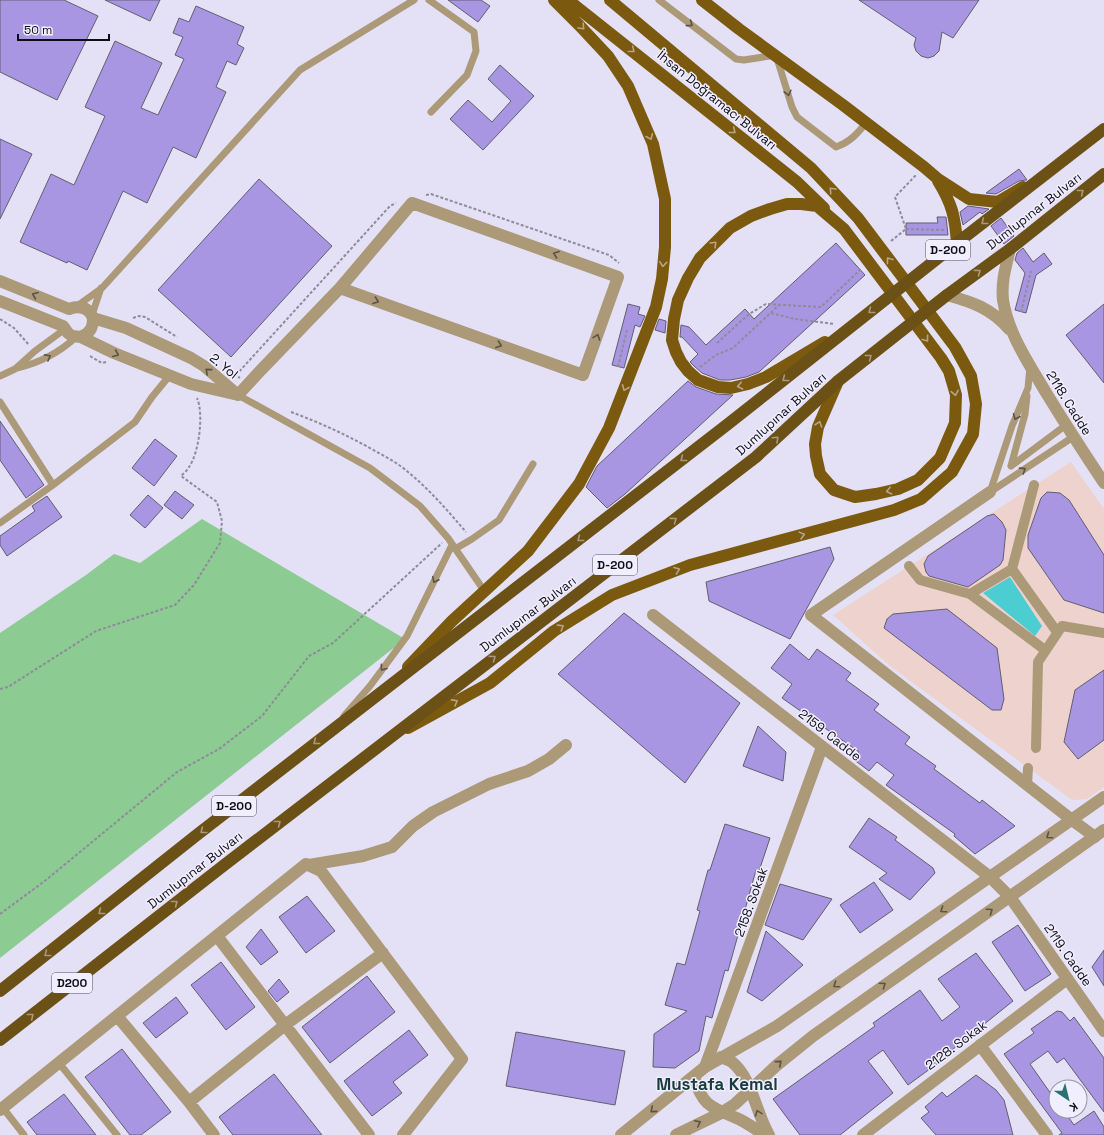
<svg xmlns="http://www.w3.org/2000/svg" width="1104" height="1135" font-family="'Space Grotesk',sans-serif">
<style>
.commercial{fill:#edd2ce}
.green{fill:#8ccb92}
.water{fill:#4bcdd1}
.building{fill:#a996e3;stroke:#625e70}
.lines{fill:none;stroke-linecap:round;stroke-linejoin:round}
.path{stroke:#8e8b9a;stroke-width:2;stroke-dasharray:3 2;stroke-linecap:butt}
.service{stroke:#ab9978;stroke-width:7}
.pedestrian{stroke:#ab9978;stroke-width:10}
.minor{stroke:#ab9978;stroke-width:12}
.tertiary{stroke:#ab9978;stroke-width:12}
.primary{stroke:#7b5a10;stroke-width:12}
.trunk{stroke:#6c5116;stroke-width:12}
.oneway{stroke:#5c5346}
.oneway2{stroke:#b6a488}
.oneway3{stroke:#a8987f}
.labels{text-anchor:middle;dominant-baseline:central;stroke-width:3;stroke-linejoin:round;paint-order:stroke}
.shield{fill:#f1eeff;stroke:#52505a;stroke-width:1}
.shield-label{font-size:12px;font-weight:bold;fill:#0e0d14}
.street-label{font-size:13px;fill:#0e0d14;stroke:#f1eeff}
.district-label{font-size:17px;font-weight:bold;fill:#183b3b;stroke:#f1eeff}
</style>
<rect width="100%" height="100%" fill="#e4e0f5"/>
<path class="commercial" d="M1071,462L1104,509V787L1087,799L1072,800L890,666L833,615Z"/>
<path class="green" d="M202,519L405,639L0,958V633L86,575L114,554L140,563Z"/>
<path class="water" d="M1010,577L1042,626L1035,636L983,593Z"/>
<path class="building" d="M0,0H64L98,16L57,100L0,72Z
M105,0H160L150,21Z
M448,0H481L490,6L478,22Z
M859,0H979L953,38L942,32L939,51L934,56L928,58L921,56L916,51L914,45L916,38Z
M196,6L244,27L237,44L244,48L236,65L227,61L216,87L226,92L196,158L173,147L147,203L123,191L87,270L68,261L67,263L20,242L51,174L74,185L105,116L85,107L115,41L162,63L141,108L158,115L184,59L175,55L183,37L173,33L179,18L189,22Z
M500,65L534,96L483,150L450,119L468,100L492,122L511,101L488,79Z
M0,139L32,154L0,219Z
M1019,169L1027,180H1026L1019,181L996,194L986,193Z
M259,179L332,246L231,357L158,290Z
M968,206L989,209L982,214L980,212L963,225L960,212Z
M937,217H946L948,235H906V223H938Z
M1001,218L1014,236L1004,244L991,226Z
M836,243L865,275L759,372L746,377L730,380H720L702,373L694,366L690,362L698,354L682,337H680L681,325L689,327L706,345L745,309L754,319Z
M1023,248L1033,262L1044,253L1052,264L1036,275L1026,313L1015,310L1025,273L1015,260L1017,253Z
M628,304L640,307L638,314L645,316L640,327L635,325L624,368L612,365Z
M1104,304V383L1066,335Z
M659,319L666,321L665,333L655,330Z
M688,381L696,387L716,394L733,395L625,494L607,508L586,487L597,466Z
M0,421L44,485L26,498L0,460Z
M155,439L177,456L154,486L132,468Z
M175,491L194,505L182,519L164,505Z
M1047,492L1060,493L1069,500L1104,555V613L1064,600L1028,548V535L1041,498Z
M148,495L163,508L145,528L130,515Z
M47,496L62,517L7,556L0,545V536L35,511L32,506Z
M994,514L1002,522L1006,530L1003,560L1000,565L968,587L929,576L926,572L924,564L928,556L987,516Z
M830,547L834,559L790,639L709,601L706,582Z
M947,609L997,648L1004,699L1001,710H992L884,628L887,619L893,614Z
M624,613L740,703L685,783L558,674Z
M790,644L809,660L817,649L851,673L846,680L879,704L874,710L910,737L905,744L936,766L934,769L980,803L982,800L1015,826L975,854L954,836L955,834L886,785L894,775L877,762L869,771L853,759L859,752L782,698L792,684L771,668Z
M1104,670V740L1078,759L1064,742L1075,690Z
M758,726L786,752L783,781L743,766Z
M869,818L897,837L895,840L933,868L935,873L910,900L879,879L887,873L849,847Z
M725,824L770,838L759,871L756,870L728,971L725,970L712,1018L706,1016L699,1051L675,1068L653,1067L654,1034L687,1011L665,1005L677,963L685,965L700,911L697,910L708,870H710Z
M874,882L893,910L860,933L840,905Z
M780,884L832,899L803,940L765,925Z
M307,896L335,931L306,953L279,917Z
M1018,925L1051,974L1025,991L992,942Z
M261,929L278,952L261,965L246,947Z
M766,931L803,965L762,1001L747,992Z
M1104,950V986L1092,967Z
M976,953L1013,1001L937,1062L938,1063L908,1085L883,1050L868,1061L893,1093L840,1135H800L773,1099L875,1026L873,1023L920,990L942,1021L960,1007L938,979Z
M221,962L255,1007L226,1030L191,985Z
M367,976L395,1012L330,1063L302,1027Z
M279,979L289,992L277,1002L268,991Z
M176,997L188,1013L156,1038L143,1023Z
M1057,1011L1062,1012L1070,1021L1074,1017L1104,1058V1112L1064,1058L1057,1063L1048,1051L1030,1064L1056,1101V1111H1064L1074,1125L1094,1111L1104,1127V1135H1059L1062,1133L1004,1054L1034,1033L1031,1029Z
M409,1030L428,1055L393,1082L402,1093L372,1116L344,1081Z
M516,1032L625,1051L615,1105L506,1086Z
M122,1049L171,1112L141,1135H130L85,1077Z
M274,1074L322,1135H233L219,1117Z
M976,1075L996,1090L1004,1100L1013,1135H936L921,1118L929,1112L925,1107L942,1092L947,1097Z
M64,1094L96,1135H37L27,1122Z"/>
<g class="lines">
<path class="path" d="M426,195L431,194L609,255L619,263
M906,229L944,230
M891,241L906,229L895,197L916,175
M1021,312L1031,271
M771,313L795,319L834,324
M133,318L139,316L145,317L177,337
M0,319L14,328L29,345
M717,343L749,314L766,304L821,307L860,270
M90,356L102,363L106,362
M618,367L627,330
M700,367L716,355L733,348L779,305
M230,371L240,378
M236,375L390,206L396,203
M291,412C321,423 349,436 377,452C388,458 399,464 408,472C430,490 448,511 466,532
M0,689L8,687L96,631L175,605L194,585L220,543L222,521L217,502L181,476C183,474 187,471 189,467C199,453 204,414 197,398
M0,914L46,880L177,772L219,749L262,716L309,656L333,643L442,543"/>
<path class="service" d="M429,0L474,32L476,51L467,75L431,112
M659,0L736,59L744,60L776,55L792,107L797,117L836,147C850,142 857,134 866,123
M77,306L102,288L300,70L414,0
M92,315L101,288
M17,368C39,363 60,352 76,337
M0,376L15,369L35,351L65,329
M238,395L370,468L420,506L448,538L485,592
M0,402L53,485
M1011,466L1025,414L1027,396
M1011,466L1066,425
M990,492L1012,426L1028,388L1030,367
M990,492L1073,437
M0,523L53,485L135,422L152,397L170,375
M455,549L472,539L499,520L533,464
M344,716L370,686L407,636L452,545
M59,1063L117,1135
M3,1108L24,1135"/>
<path class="pedestrian" d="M1034,485L1012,569L1057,632
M909,566L920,580L970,594L1045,650
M970,594L1012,569
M1036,748L1038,662L1062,626L1104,633
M1027,784L1028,768"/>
<path class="minor" d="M0,281L69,309C80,305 89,307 93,318L126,328L191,358L204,366L238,395
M0,301L63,326L68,333L72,336L81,337L114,353L191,384L234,394
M81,337C90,333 93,328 93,318
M238,395L261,370L340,288L412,203L618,277L583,375L340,288
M990,492L811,615L1072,820
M653,615L990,877
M309,865L363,856L392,847L413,826L433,812L489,784L528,771L549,759L566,745
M1010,897L1104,1031
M217,936L369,1135
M117,1016L189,1102L214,1135
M980,1045L1047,1135
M705,1067L822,747
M189,1102L285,1025L383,953
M0,1110L306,864L321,871L462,1059L403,1135
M863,1135L1067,979"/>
<path class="tertiary" d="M1010,249C1006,266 1001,282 1003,300C1008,333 1028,362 1045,391C1064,422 1084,453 1104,483
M947,295C972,302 991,308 1009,329
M1072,820L1095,837
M990,877L1010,897
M721,1057C725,1059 729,1060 732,1062C752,1078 756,1113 769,1135
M694,1076C701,1103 709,1107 734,1117C745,1121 754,1128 764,1135
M621,1135L705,1067L777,1026L1104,797
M676,1135L721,1113L735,1104L777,1065L813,1036L1104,830"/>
<path class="primary" d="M568,0L797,182L824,208
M702,0L739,29L843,105L924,167L938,179L969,199L998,202L1023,187
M938,181C952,204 955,216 957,243
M825,342L766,377L748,384L731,388L718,387L698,380L688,371L681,362L676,352L672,340L674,319L678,300L688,278L700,258L730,228L751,216L770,209L787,204H801L817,206L844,229L941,358L949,371L956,395L955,423L940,458L918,480L898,489L876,494L855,497L834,490L820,474L816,456L815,444L818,427L838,381
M408,667L452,621L528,551L579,484L609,428L656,307L662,279L665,247V199L653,144L628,86L608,56L579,25L554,0
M408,728L490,683L554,631L612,595L690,565L894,510L921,499L952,472L973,434L976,404L971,376L955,347L858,218L811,168L610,0"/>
<path class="trunk" d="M0,991L198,834L728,424L957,243L1104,129
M0,1040L223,866L756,457L838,381L947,295L1010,249L1104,174"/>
</g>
<defs><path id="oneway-chevron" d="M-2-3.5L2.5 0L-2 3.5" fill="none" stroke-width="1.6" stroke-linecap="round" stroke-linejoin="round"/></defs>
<g class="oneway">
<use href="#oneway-chevron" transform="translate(690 24) rotate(37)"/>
<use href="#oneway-chevron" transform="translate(788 93) rotate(76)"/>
<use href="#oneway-chevron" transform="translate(556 254) rotate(-160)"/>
<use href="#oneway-chevron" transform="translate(35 295) rotate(-158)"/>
<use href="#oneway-chevron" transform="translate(376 301) rotate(20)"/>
<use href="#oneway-chevron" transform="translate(597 337) rotate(-70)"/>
<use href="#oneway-chevron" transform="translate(499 345) rotate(20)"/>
<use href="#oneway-chevron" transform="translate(116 354) rotate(23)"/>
<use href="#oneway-chevron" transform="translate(48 357) rotate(-29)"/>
<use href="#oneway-chevron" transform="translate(208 371) rotate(-139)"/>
<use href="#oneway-chevron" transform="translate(1016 417) rotate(113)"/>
<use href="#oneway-chevron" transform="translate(1023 470) rotate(-33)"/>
<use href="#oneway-chevron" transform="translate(435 580) rotate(116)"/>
<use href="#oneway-chevron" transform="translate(383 668) rotate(127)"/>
<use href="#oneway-chevron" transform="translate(1049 836) rotate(145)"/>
<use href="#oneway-chevron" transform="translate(943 910) rotate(145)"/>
<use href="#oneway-chevron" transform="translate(990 911) rotate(-35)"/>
<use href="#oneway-chevron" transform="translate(836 985) rotate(145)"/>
<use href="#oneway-chevron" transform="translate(883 985) rotate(-35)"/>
<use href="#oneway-chevron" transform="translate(779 1063) rotate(-40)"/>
<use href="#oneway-chevron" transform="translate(653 1110) rotate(140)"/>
<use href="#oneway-chevron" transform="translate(758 1113) rotate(-110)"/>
<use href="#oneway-chevron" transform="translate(698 1123) rotate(-26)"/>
</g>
<g class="oneway2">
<use href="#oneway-chevron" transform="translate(582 27) rotate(47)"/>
<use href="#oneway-chevron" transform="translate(632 50) rotate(39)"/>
<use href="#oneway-chevron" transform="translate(733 131) rotate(39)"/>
<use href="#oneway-chevron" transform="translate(650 137) rotate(67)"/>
<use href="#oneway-chevron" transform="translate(832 190) rotate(-133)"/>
<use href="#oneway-chevron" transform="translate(714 244) rotate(-45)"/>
<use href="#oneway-chevron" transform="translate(889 260) rotate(-127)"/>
<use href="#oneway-chevron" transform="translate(663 264) rotate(96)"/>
<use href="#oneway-chevron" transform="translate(926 339) rotate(53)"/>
<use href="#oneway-chevron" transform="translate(740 386) rotate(167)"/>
<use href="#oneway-chevron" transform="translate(625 388) rotate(112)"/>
<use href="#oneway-chevron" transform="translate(955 393) rotate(80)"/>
<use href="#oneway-chevron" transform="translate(819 424) rotate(-71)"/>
<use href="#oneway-chevron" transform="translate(889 491) rotate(167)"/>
<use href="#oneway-chevron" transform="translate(802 535) rotate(-15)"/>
<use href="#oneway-chevron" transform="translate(677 570) rotate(-21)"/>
<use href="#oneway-chevron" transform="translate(561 627) rotate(-32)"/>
<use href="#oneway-chevron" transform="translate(455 702) rotate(-29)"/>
</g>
<g class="oneway3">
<use href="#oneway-chevron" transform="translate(1081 192) rotate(-38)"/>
<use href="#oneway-chevron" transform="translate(984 222) rotate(142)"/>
<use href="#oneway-chevron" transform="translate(978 272) rotate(-36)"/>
<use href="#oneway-chevron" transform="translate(871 311) rotate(142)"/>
<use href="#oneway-chevron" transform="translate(869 357) rotate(-38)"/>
<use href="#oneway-chevron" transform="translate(785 379) rotate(142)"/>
<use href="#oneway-chevron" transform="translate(776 439) rotate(-43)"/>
<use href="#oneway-chevron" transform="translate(683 459) rotate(142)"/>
<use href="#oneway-chevron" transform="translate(674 520) rotate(-37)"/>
<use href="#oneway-chevron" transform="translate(580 539) rotate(142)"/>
<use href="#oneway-chevron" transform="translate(493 658) rotate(-37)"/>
<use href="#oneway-chevron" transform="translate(316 742) rotate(142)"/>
<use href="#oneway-chevron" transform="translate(278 823) rotate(-38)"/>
<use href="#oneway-chevron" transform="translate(203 831) rotate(142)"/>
<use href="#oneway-chevron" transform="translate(175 903) rotate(-38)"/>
<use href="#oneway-chevron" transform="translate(101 912) rotate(141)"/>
<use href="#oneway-chevron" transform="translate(47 954) rotate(142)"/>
<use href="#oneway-chevron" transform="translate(31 1016) rotate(-38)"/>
</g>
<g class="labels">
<g class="shield">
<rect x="926" y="240" width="44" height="20" rx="3"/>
<rect x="593" y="555" width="44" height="20" rx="3"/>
<rect x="212" y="796" width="44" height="20" rx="3"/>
<rect x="52" y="973" width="40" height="20" rx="3"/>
</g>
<g class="shield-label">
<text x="948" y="250">D-200</text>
<text x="615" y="565">D-200</text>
<text x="234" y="806">D-200</text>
<text x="72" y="983">D200</text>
</g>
<g class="street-label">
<text transform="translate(717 100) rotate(39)">İhsan Doğramacı Bulvarı</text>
<text transform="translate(1034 211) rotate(-38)">Dumlupınar Bulvarı</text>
<text transform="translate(224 366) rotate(39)">2. Yol</text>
<text transform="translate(1069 403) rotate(58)">2118. Cadde</text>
<text transform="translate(781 414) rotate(-42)">Dumlupınar Bulvarı</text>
<text transform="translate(528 614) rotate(-37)">Dumlupınar Bulvarı</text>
<text transform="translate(830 735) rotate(38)">2159. Cadde</text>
<text transform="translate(195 870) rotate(-38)">Dumlupınar Bulvarı</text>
<text transform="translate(751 902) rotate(-70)">2158. Sokak</text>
<text transform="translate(1068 955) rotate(55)">2119. Cadde</text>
<text transform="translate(956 1045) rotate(-37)">2128. Sokak</text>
</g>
<g class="district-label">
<text x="717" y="1084">Mustafa Kemal</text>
</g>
</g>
<g transform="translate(1068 1099) rotate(145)"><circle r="19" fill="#f1eeff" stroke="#9694a1"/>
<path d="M0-3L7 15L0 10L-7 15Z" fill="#287274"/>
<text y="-6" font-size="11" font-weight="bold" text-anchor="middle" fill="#0e0d14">K</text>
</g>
<path d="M18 34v6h91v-6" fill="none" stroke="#0e0d14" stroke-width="2"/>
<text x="24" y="34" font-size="12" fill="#0e0d14" stroke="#f1eeff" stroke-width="3" paint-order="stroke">50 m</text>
</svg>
